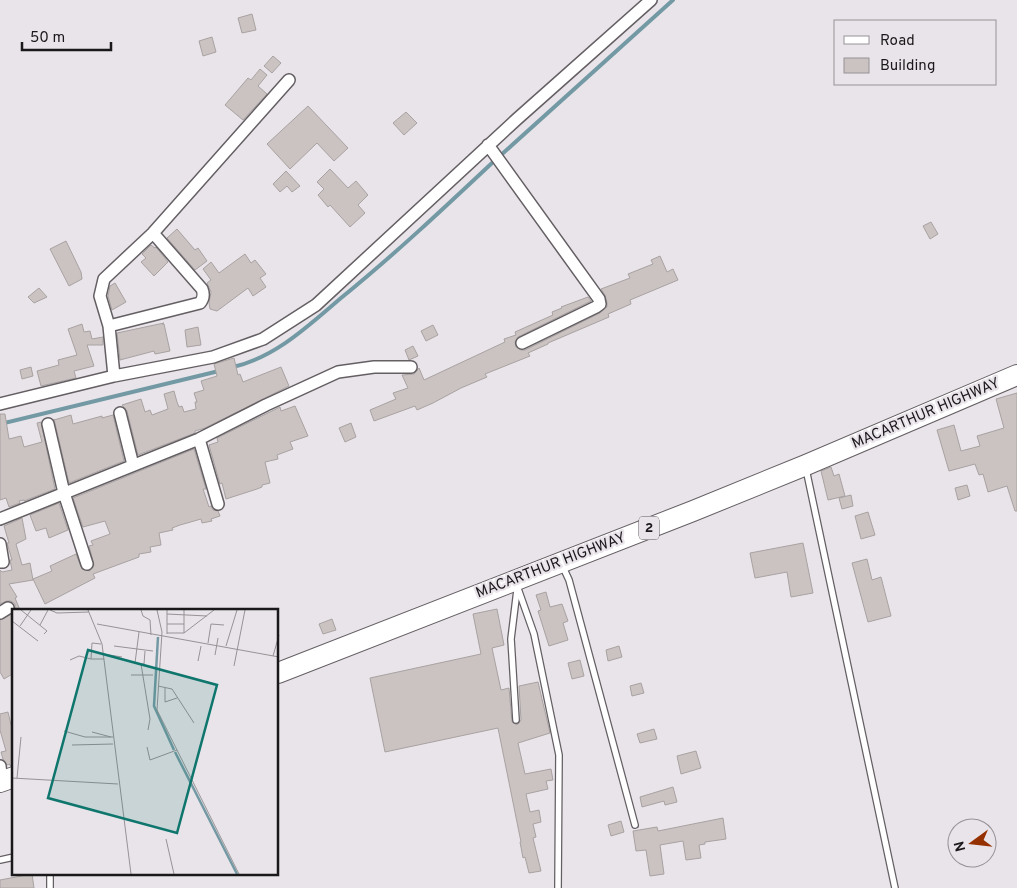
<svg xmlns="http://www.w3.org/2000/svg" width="1017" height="888" font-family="Overpass,sans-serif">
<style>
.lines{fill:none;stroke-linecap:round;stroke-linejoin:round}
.stream{stroke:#739aa4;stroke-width:4}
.building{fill:#cac3c2;stroke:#a9a2a2}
.lane-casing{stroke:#645f63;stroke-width:8}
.street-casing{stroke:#645f63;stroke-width:14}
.highway-casing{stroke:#645f63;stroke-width:22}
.lane{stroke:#fff;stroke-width:5.5}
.street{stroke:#fff;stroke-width:11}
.highway{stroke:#fff;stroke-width:20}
.labels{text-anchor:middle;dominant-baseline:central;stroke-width:4.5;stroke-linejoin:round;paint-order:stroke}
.shield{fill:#e9e4e9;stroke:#585558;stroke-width:1}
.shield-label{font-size:14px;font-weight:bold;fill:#1a181a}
.street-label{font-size:15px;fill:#1a181a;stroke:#e9e4e9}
.inset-river{fill:none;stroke:#739aa4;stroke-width:2.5}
.inset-road{fill:none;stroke:#969296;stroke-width:1}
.view{fill:#0f766e;fill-opacity:0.15;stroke:#0f766e;stroke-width:2.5}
.inset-edge{fill:none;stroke:#1a181a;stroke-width:2.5}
</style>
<rect width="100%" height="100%" fill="#e9e4e9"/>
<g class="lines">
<path class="stream" d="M501,155L673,0
M233,367C276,357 308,326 341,298C394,255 443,209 492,163
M0,424L219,371"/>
</g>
<path class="building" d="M252,14L256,30L242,33L238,18Z
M212,37L216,52L203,56L199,41Z
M273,56L281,63L272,73L264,66Z
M260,69L267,75L258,86L267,94L243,120L225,105L248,78L251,80Z
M308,106L348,148L334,161L317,143L290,169L267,144Z
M406,112L417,123L404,135L393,123Z
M330,169L348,188L356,181L368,195L358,205L365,213L350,227L330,205L328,207L318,195L324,189L317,182Z
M286,171L300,186L292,192L287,186L280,192L273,184Z
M931,222L938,234L930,239L923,226Z
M177,229L195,250L198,248L207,261L195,270L167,238Z
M66,241L81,272L82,279L69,286L50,249Z
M151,245L155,248L156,247L168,262L154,276L141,262L146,258L142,254Z
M245,254L251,263L255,260L266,274L260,278L266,287L253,296L248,288L217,311L210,309L209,303L211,292L207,283L211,280L203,269L211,262L219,273Z
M660,256L667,272L673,269L678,280L630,300L631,304L608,314L609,317L548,343V344L528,353L530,356L485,374L487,377L461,388L433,403L417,410L415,406L374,421L370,410L396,399L393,393L408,388L402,375L414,374L419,368L424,380L505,342L504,339L516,335L515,332L553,315L552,312L562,308L561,307L588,297L591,301L518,337L515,342L516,347L521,350H525L600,313L607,307V303L605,295L601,289L630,278L628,274L653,264L651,260Z
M115,283L126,302L112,310L108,296L110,286Z
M39,288L47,297L34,303L28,297Z
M164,323L162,324H164L170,351L155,354L154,351L120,360L117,333Z
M82,324L84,332L90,331L92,339L103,337V345H87L94,366L74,371L76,378L41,386L37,371L59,365L58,360L77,355L68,329Z
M433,325L438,335L426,341L421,331Z
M198,327L201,345L187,347L185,330Z
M413,346L418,356L409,360L405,350Z
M234,358L238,375L240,374L243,382L281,367L289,386L205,428L195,431V433L138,455L127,411L122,405L141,399L145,412L150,410L152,415L168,409L164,394L174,391L177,402L179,407L182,406L184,412L196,409L195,402H197L194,393L204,390L201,381L217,376L214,364Z
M31,367L33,376L22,379L20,370Z
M1017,393V511H1015L1007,486L988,492L983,474L979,475L975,464L949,471L937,430L954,425L961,451L980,446L977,436L1004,428L996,399Z
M295,406L308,436L290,442L293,449L277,455L278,459L265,462L270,483L262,485V487L257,489L226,499L222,483L220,484L209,445L218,442L217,438L280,407L281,411Z
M0,414H5L9,439L21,436L24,447L42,442L37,423L41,422L55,489L24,501V500L19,501L20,503L9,507L6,498L0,500Z
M71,415L73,424L102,416V418L113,415L124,461L69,483L54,419V420Z
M351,423L356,437L345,442L339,428Z
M194,449L206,489H203L209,507L211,506L213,510L218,511L220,516L211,519L212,521L202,523L201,519L180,525L172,528L173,530L159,533L161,545L150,547L151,552L139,554V557L93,574L95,578L45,604L33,579L52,571L50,566L76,554L82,569L90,571L94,565L89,546L93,545L91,541L110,534L105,521L83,527L73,498Z
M831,467L834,476L839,474L845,496L828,500L821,471Z
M967,485L970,496L958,500L955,488Z
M851,495L853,506L842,509L839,498Z
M59,503L68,530L49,538L46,528L36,531L30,515Z
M868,512L875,535L861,539L855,516Z
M22,518L26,539L16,544L22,565L30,563L33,580L9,584L17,597L15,598L20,610H15V604L11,601H7L0,604V570L2,572L12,570L10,560H12L7,543H9L4,526Z
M803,543L813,593L791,597L787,572L755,578L750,553Z
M867,559L872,580L881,577L891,616L868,622L852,563Z
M546,592L550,607L562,604L568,621L563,623L568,640L549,646L538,611L541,610L536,595Z
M497,609L504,645L492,648L501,690L509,688L512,722L517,725L521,720L519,686L538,682L550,733L518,743L525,774L551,769L553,780L546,781L548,789L526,794L530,812L539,810L541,822L533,824L536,837L533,838L541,871L529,873L525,857L523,858L520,842H521L498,728L385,752L370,678L481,654L473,614Z
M14,613V673L4,679L0,672V620Z
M332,619L336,630L323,634L319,624Z
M619,646L622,657L608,661L606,650Z
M580,660L584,676L572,679L568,663Z
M641,683L644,693L632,696L630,686Z
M8,712L11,725L14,724V765L10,766V764L7,765L3,759L1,752L6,751L0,730V714Z
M654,729L657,739L640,743L637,734Z
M696,751L701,768L681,774L677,756Z
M673,787L677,802L665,805L664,801L642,807L640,797Z
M723,818L726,839L705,842V844L699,845L701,858L686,860L683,841L660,845L664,874L650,876L646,850L636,851L633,831L657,827L658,831Z
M621,821L624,832L611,836L608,825Z
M32,874L34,888H0V880Z"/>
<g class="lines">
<defs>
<path id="lane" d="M806,469L895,888
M562,565L569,580L635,825
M516,583L534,634L559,755L558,888
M516,720L511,639L517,590
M0,860L14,857
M50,874V888"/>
<path id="street" d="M488,145L599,299L600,304L596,307L522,343
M109,326L200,303C204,298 204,294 202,289L153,233
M114,376L109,326L100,296L104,279L153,233L289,80
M0,404L114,376L213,357L263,339L316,305L517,119L651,0
M120,413L133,465
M48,424L64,493L87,564
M199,439L218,504
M0,519L199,439L266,405L338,372L374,367H411
M0,544L3,562H0
M0,613L8,608
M0,766L2,782"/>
<path id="highway" d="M278,673L693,511L806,465L1017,375
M0,782L14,777"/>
</defs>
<use href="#lane" class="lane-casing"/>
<use href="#street" class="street-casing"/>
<use href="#highway" class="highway-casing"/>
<use href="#lane" class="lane"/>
<use href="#street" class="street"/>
<use href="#highway" class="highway"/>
</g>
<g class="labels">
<rect class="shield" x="639" y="516.5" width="20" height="23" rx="4"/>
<g class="shield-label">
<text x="649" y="528">2</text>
</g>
<g class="street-label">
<text transform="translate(926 414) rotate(-23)">MACARTHUR HIGHWAY</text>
<text transform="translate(551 566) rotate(-21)">MACARTHUR HIGHWAY</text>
</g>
</g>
<g transform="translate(12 609)">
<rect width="266" height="266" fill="#e9e4e9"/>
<path class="inset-river" d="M146,28L142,97L162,141M163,143L225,265"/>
<path class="inset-road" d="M9,1L35,22L32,25M38,1L45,4L77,3M76,1L90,35L119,265M129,1L131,7L138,11L139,26M145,1L150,23L145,101L227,265M172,1V24M155,5L195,7M0,12L26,32M85,15L267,48M155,15H172M28,16L36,1M8,17L19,1M127,23L123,54L129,55L138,110L136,121M155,24H172L202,1M155,25V1M196,34L199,15L212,16M89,35L80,34L79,50H92M102,37L141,42M214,37L225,1M91,45L110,48M203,46L206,29M261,47L267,26M58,51L67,47L79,50M186,52L189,37M129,55H132L133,42M222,57L233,1M119,66H141M146,77L160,80L182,114M153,79V93L165,89M52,122L73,128H101M80,123L99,128M60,136L101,135M135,138L138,151L165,141M0,169L106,175M5,169L9,128M154,230L162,265"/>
<path class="view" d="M76,41L205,76L165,224L36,189Z"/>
<rect width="266" height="266" class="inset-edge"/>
</g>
<rect x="834" y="20" width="162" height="65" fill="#e9e4e9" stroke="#969296"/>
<rect x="844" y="36" width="25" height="8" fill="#ffffff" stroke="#969296"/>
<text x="880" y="45" font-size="15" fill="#1a181a">Road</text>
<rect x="844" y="58" width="25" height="15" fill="#cac3c2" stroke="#969296"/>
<text x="880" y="70" font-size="15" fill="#1a181a">Building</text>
<g transform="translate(972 843) rotate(255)"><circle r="24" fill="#e9e4e9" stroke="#969296"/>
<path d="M0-4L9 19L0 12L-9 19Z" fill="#953000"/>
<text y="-8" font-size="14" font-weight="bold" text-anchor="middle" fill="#1a181a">N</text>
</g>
<path d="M22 42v8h89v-8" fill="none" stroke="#1a181a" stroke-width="2.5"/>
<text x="30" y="42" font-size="15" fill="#1a181a" stroke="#e9e4e9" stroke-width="4" paint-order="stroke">50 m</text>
</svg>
